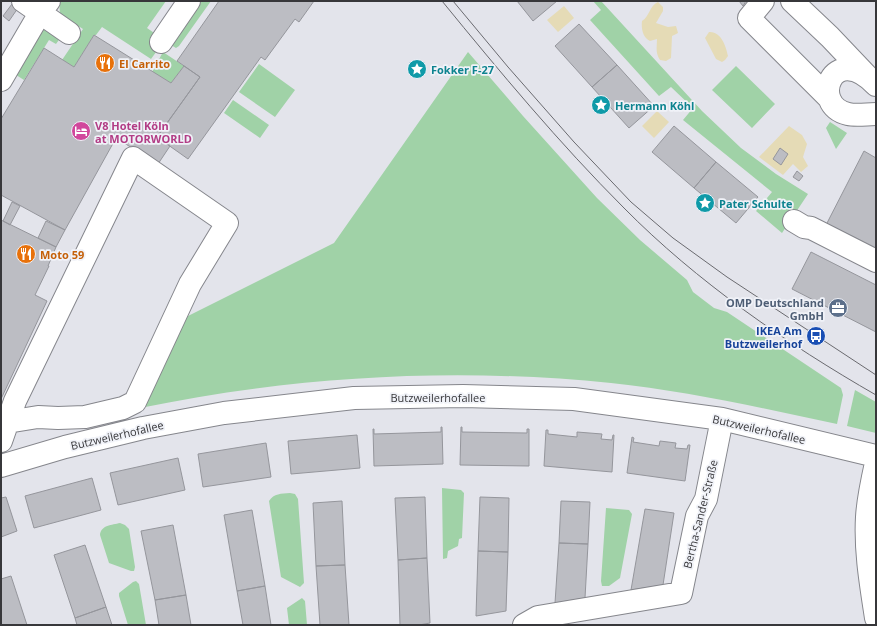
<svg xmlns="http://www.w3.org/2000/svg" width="877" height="626" font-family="'Open Sans',sans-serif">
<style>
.green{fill:#a0d2a7}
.sand{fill:#e5dbb6}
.building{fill:#bcbdc3;stroke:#95969c}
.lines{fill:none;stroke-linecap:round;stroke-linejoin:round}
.minor-casing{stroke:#85868c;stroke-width:24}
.minor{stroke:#fff;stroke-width:22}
.tram{stroke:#6a6a6f;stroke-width:1}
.labels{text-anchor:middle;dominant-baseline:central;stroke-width:3.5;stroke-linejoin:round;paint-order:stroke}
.food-label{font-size:11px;font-weight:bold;fill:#c56008;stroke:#f0f2f8;text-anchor:start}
.culture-label{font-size:11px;font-weight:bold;fill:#0d838f;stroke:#f0f2f8;text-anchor:start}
.hotel-label{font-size:11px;font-weight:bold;fill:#b23c85;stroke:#f0f2f8;text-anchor:start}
.service-label{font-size:11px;font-weight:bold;fill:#4e5e75;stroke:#f0f2f8;text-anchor:end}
.transit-label{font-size:11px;font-weight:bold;fill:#164399;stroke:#f0f2f8;text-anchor:end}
.street-label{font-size:11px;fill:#37373a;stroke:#f0f2f8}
</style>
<rect width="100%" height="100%" fill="#e3e4eb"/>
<path class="green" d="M59,1H166L147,28L157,35L159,48L151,59L102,27L96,35H94L74,67L62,60L83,29L60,14Z
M199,1H211L179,46L176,48L171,45Z
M593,1H601L702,111L741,148L776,174L808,194L782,233L756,211L772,192L683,120L693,108L671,87L659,96L590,20L601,10Z
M46,27L61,37L56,44L49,40L24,80L13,73L39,29Z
M163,52L184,66L171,83L152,72Z
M468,52L523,116L597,198L640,240L687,280L693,292L714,308L727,312L841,388L843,395L837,424C762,408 687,391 611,383C454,367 294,376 140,408L184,318L334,243Z
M259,64L295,90L275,117L239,92Z
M736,66L775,104L752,128L712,90Z
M233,100L269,125L260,138L224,113Z
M830,122L847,133L836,149L826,128Z
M855,390L876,402V433L847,426Z
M442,488L461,490L464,493L462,538L459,539L458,546L448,551L447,558L443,559Z
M290,493L295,494L298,499L304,583L300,587L281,577L269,501C274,493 281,494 290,493Z
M606,508L629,510L632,514L620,578L609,586H602L601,581Z
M120,523L125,525L129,529L135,567L134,571H131L109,563L100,535C101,525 112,525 120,523Z
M136,581L139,584L146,625H128L119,596V593L133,582Z
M302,598L305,601L307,625H289L287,608Z"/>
<path class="sand" d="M658,2L663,7V11L656,23L668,27L676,26L678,33L672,36L671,58L666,61L660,60C655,53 657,46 657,39L650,41C643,38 641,29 642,21C650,16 649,6 658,2Z
M564,6L574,18L558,32L547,20Z
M709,32C721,31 726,46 728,56L725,60L722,62L716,59L705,38Z
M657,111L669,122L654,138L642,126Z
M789,126L802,135L807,144L803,157L808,166L801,172L793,164L783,175L759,157Z"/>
<path class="building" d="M219,1H314L299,22L295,19L265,60L261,57L188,159L157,137L200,77L177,61Z
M517,1H557L533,21Z
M739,1H746L743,6Z
M12,4L18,8L9,21L3,16Z
M579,24L617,65L592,87L555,46Z
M94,35L171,83L184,66L200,77L157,137L170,146L158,164L116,138L65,230L1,195V119L44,48L74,67Z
M617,65L654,106L629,128L592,87Z
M674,126L716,162L694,188L652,152Z
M780,148L788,154L781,165L773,159Z
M864,151L876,158V251L826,225Z
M716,162L758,197L736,223L694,188Z
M797,171L803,176L799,181L793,177Z
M12,202L20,206L10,225L3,221Z
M1,220L56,247L48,266H49L35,295L47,301L1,399Z
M46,221L65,230L56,247L38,238Z
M811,252L876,285V332L792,289Z
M441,427H442L443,464L374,466L373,429H374V434L441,432Z
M461,427H462V432L527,433V429H529V466L460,465Z
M546,430H548V434L577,437V432L602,434L601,439L612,440L613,435H614L612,472L544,466Z
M357,435L360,468L291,474L288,441Z
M632,437L634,438L633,442L659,446L660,441L676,443L675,448L687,449L688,445H690L685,481L627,473Z
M266,443L271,477L203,487L198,454Z
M178,458L185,490L118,505L110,473Z
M92,478L101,510L34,528L25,496Z
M6,497L17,531L1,537V498Z
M425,497L427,558L398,560L395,498Z
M480,497L509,498L508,552L478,551Z
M342,501L345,565L316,566L313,503Z
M561,501L590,502L588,544L559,543Z
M645,509L674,513L663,585L631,590Z
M252,510L265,586L237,591L224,515Z
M173,525L186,595L155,600L141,531Z
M559,543L588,544L585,598L555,603Z
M85,545L106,607L75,618L54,555Z
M478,551L508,552L506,611L476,616Z
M427,558L430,623L419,625H400L398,560Z
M345,565L349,625H320L316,566Z
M11,576L27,625H1V579Z
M265,586L271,625H243L237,591Z
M186,595L191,625H159L155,600Z
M106,607L112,625H77L75,618Z"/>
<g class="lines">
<defs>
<path id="minor" d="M23,1L69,33
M763,1L749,18L828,97
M792,1L830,37L868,77
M161,42L189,1
M1,80L40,13L49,1
M876,85C832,40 809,105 848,114C856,116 867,114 876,114
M794,221L804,227L811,228L817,231L876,261
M1,441L15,401L133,158L227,223L190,284L135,402L123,408L85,417L58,418L38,417L7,422
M876,463C872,481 868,499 867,517C865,551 871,585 876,618
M1,466L65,447L143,428L224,413L354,398L463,396L574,399L722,419L876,456
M524,625L538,617L681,593L697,516L706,499L722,419"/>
</defs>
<use href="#minor" class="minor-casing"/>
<use href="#minor" class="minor"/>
<path class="tram" d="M442,1C500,72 559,143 624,208C696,281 787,344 876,395
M453,1L508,67L574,142L631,202L673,238L727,277L876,375"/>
</g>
<defs>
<symbol id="restaurant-disc" viewBox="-11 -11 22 22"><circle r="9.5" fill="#e8710a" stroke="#f0f2f8"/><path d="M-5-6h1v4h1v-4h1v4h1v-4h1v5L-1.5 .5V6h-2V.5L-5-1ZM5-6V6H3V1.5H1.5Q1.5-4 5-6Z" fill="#fff"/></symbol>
<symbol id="sight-disc" viewBox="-11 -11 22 22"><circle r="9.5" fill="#0f9aa8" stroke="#f0f2f8"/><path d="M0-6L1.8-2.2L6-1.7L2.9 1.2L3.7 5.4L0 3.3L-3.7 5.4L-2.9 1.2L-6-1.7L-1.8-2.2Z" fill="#fff"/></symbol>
<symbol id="hotel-disc" viewBox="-11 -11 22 22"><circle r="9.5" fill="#d1479c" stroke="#f0f2f8"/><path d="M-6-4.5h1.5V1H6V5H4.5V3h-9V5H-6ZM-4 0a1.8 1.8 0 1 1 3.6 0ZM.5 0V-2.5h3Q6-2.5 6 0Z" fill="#fff"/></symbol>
<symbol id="office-disc" viewBox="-11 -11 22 22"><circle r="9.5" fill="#5c6f8a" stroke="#f0f2f8"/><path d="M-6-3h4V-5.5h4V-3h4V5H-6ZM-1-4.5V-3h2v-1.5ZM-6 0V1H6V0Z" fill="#fff"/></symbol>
<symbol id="bus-disc" viewBox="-11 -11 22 22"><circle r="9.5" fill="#1a4fb4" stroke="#f0f2f8"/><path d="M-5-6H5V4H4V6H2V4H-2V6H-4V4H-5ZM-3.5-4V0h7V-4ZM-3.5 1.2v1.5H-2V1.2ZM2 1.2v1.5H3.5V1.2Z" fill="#fff"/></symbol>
</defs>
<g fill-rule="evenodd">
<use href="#restaurant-disc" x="94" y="52" width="22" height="22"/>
<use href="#sight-disc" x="406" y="58" width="22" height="22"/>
<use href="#sight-disc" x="590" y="94" width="22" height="22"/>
<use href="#hotel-disc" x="70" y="120" width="22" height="22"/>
<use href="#sight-disc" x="694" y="192" width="22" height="22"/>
<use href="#restaurant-disc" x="15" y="243" width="22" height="22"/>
<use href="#office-disc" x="827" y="297" width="22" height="22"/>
<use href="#bus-disc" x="805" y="325" width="22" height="22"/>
</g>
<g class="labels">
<g class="food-label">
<text x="119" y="63">El Carrito</text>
<text x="40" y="254">Moto 59</text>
</g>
<g class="culture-label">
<text x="431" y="69">Fokker F-27</text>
<text x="615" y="105">Hermann Köhl</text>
<text x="719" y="203">Pater Schulte</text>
</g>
<g class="hotel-label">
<text x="95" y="125">V8 Hotel Köln<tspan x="95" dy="13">at MOTORWORLD</tspan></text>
</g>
<g class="service-label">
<text x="824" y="302">OMP Deutschland<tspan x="824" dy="13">GmbH</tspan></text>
</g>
<g class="transit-label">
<text x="802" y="330">IKEA Am<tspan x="802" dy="13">Butzweilerhof</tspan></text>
</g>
<g class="street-label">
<text x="438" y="397">Butzweilerhofallee</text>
<text transform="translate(759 429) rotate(13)">Butzweilerhofallee</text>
<text transform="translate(117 435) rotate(-13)">Butzweilerhofallee</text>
<text transform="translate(700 514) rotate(-76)">Bertha-Sander-Straße</text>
</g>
</g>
<rect width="877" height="626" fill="none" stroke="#37373a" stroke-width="4"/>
</svg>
